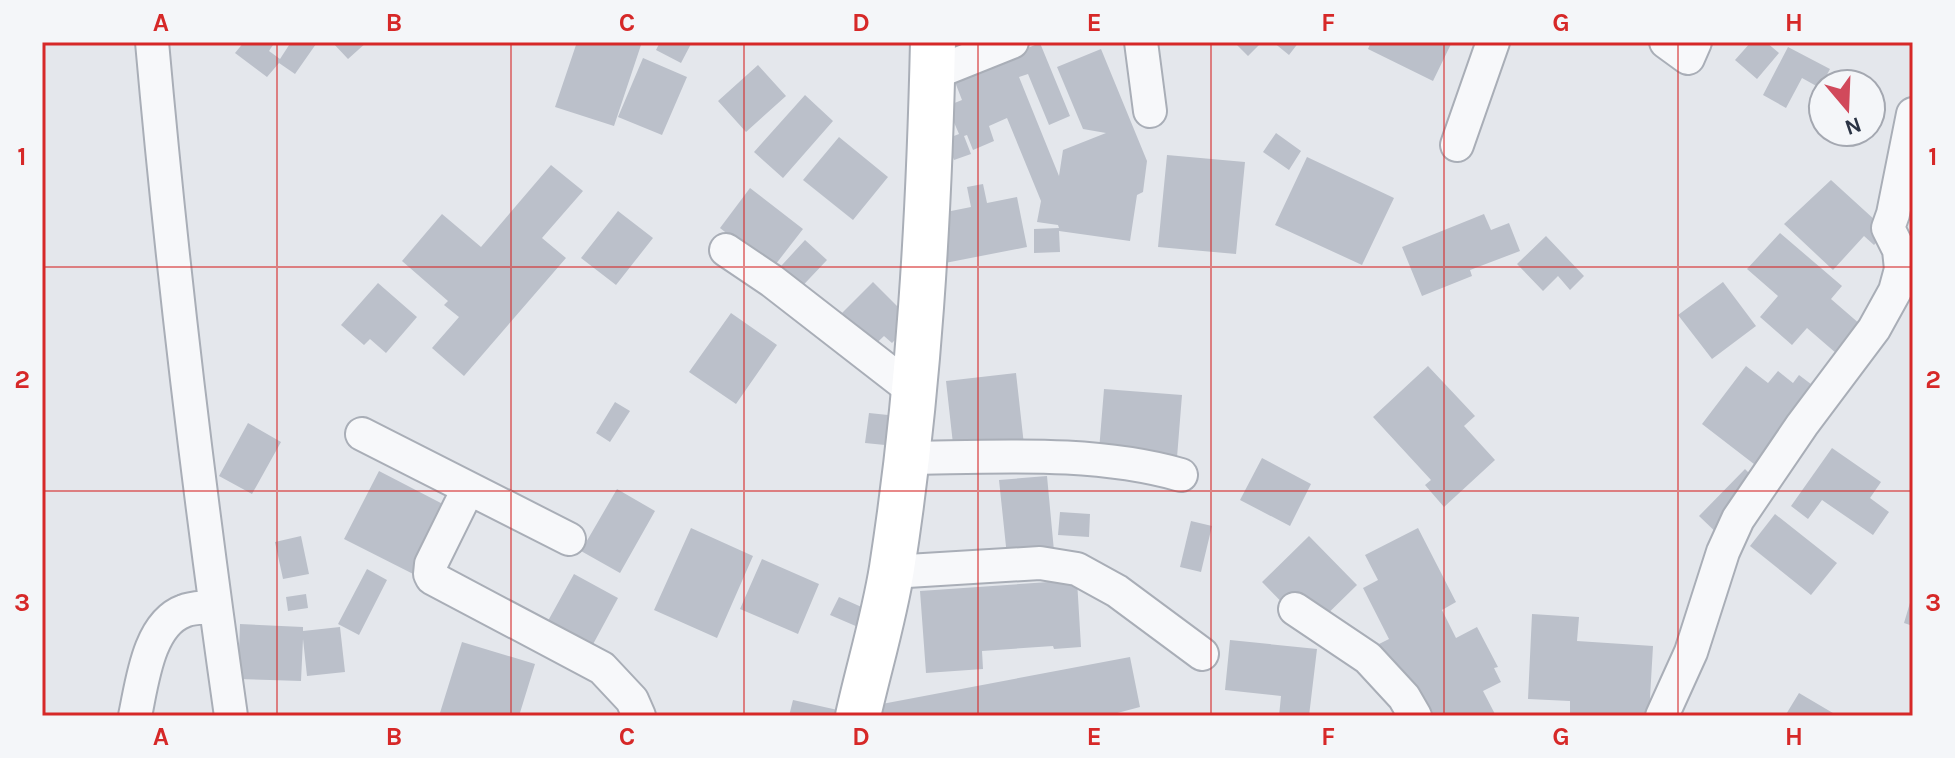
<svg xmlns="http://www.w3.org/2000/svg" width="1955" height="758" font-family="Karla,sans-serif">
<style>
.building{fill:#bbc0ca}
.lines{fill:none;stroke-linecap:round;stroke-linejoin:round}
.street-casing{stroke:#a9aeb7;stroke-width:36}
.secondary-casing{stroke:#a9aeb7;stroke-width:48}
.street{stroke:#f7f8fa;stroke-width:32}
.secondary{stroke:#fff;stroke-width:44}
.grid{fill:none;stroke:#d62828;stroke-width:2;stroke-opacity:0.55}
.neatline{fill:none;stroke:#d62828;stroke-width:3}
.grid-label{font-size:26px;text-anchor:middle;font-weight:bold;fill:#d62828}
</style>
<rect width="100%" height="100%" fill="#e4e7ec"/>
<path class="building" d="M244,42H275L269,51L280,59L291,42H313L316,44L295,74L279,63L267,77L235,53Z
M332,42H367L348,59Z
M577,42H642L614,126L555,107Z
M660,42H692L681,63L656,50Z
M1234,42H1262L1248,56Z
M1273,42H1299L1289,55Z
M1371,42H1452L1433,81L1368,49Z
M1751,42H1766L1779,53L1757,79L1735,60Z
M1040,43L1070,116L1049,125L1028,74L1019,77L1059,176L1063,150L1106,133L1083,129L1057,67L1101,49L1147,161L1143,192L1137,195L1130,241L1059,231L1060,252L1034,253V229L1059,228L1058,225L1037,222L1041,201L1007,118L989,126L994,141L973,150L967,135L964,136L971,154L954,160L946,139L959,134L947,106L962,100L955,82L1015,57V53Z
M1788,47L1830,69L1820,88L1802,78L1786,108L1763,95Z
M643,58L687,77L662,135L618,117Z
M758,65L786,96L746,132L718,101Z
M805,95L833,121L783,178L754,152Z
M1276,133L1301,151L1289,170L1263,152Z
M839,137L888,177L853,220L803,180Z
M1167,155L1245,162L1236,254L1158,247Z
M1307,157L1394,198L1362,265L1275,225Z
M551,165L583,191L542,238L566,258L464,376L432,348L459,317L444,305L448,301L402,261L442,214L481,247Z
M1831,180L1887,231L1874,245L1864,236L1833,270L1784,224Z
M983,184L987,203L1017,197L1027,247L945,263L936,214L971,207L967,187Z
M750,188L803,229L772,269L720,228Z
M618,211L653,238L616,285L581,258Z
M1484,214L1491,230L1509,223L1520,251L1470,270L1472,276L1422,296L1402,247Z
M1780,233L1842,286L1831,299L1883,344L1847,385L1844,360L1807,328L1792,345L1760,317L1778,296L1747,269Z
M1546,236L1584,276L1570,290L1558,276L1543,291L1517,264Z
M805,240L827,260L792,297L771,277Z
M873,282L913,322L892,343L884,336L860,359L828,327Z
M1723,282L1756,326L1712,359L1678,315Z
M378,283L417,317L386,353L370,339L364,345L341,325Z
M731,313L777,345L736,404L689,372Z
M1428,366L1475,416L1464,426L1495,460L1444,507L1425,485L1431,480L1373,417Z
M1746,366L1768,383L1778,371L1793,383L1799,375L1836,403L1776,481L1702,424Z
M1016,373L1026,463L956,471L946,381Z
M1104,389L1182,395L1176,470L1098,463Z
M615,402L630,411L610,442L596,433Z
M869,413L888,415L885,445L865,443Z
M248,423L281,442L252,494L219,476Z
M1832,448L1881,482L1870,498L1889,512L1873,535L1822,500L1808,519L1791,506Z
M1262,458L1311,484L1290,526L1240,500Z
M1745,469L1769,493L1723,539L1699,516Z
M379,471L464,515L429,582L344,539Z
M1047,476L1054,551L1007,556L999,480Z
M617,489L655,511L620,573L581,551Z
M1060,512L1090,514L1089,537L1058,535Z
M1775,514L1837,563L1811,595L1750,546Z
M1191,521L1212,526L1201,572L1180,567Z
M691,528L753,556L717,638L654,610Z
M1418,528L1456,602L1442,610L1456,638L1477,627L1498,667L1494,668L1501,682L1483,691L1496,716H1417L1379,644L1389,639L1363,588L1378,580L1365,555Z
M301,536L309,574L283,579L275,542Z
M1309,536L1357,585L1310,631L1262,582Z
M762,559L819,584L798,634L740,609Z
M367,569L387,580L359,635L338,624Z
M574,574L618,598L584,661L539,637Z
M1077,580L1081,647L1054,649L1053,646L982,651L983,669L926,673L920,591Z
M306,594L308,608L288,611L286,597Z
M1912,596H1913V626L1904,623Z
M839,597L866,609L858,627L830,615Z
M1532,614L1579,617L1577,641L1653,646L1649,715L1570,716V701L1528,699Z
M240,624L303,627V631L340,627L345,672L307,676L303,639L301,681L238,679Z
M1230,640L1317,649L1309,716H1279L1281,696L1225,690Z
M462,642L535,664L519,716H439Z
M1130,657L1140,707L1106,716H868L866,707Z
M1799,693L1838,716H1785Z
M793,700L851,713L850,716H789Z"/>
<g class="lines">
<defs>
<path id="street" d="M152,42C172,267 199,492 231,716
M1141,42L1150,111
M1666,42L1688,58L1695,42
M932,74L1012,42
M1457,145L1493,42
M726,250L772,281L915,392
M362,434L569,539
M906,458C998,457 1093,450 1181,475
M468,489L431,564L430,574L432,578L602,668L632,700L639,716
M891,572L1040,563L1077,569L1117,591L1202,654
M1295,609L1368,658L1404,697L1415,716
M135,716C142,684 148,624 184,611C193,607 206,608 215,606
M1662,716L1691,652L1723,552L1738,519L1802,425L1874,329L1895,291L1901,269L1899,250L1888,228L1893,214L1913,114"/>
<path id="secondary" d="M858,716C869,667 884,618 892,568C919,394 929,218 933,42"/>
</defs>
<use href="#street" class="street-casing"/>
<use href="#secondary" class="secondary-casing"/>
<use href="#street" class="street"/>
<use href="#secondary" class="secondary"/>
</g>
<path class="grid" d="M277,42V716M511,42V716M744,42V716M978,42V716M1211,42V716M1444,42V716M1678,42V716M42,267H1913M42,491H1913"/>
<rect width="1955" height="758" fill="none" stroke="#f4f6f9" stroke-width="88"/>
<g transform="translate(1847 108) rotate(161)"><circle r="38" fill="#f4f6f9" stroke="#a4a8b1" stroke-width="2"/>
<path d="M0-6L14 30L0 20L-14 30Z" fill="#d1495b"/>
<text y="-12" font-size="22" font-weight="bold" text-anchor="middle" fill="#2b3445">N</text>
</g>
<rect x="44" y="44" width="1867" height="670" class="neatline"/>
<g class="grid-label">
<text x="161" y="31">A</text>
<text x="394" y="31">B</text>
<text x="627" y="31">C</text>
<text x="861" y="31">D</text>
<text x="1094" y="31">E</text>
<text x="1328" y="31">F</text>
<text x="1561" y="31">G</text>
<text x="1794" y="31">H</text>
<text x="22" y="165">1</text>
<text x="1933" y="165">1</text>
<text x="22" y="388">2</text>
<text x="1933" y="388">2</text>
<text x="22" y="611">3</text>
<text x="1933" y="611">3</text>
<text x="161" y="745">A</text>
<text x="394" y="745">B</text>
<text x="627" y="745">C</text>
<text x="861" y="745">D</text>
<text x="1094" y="745">E</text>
<text x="1328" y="745">F</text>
<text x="1561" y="745">G</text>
<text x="1794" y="745">H</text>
</g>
</svg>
